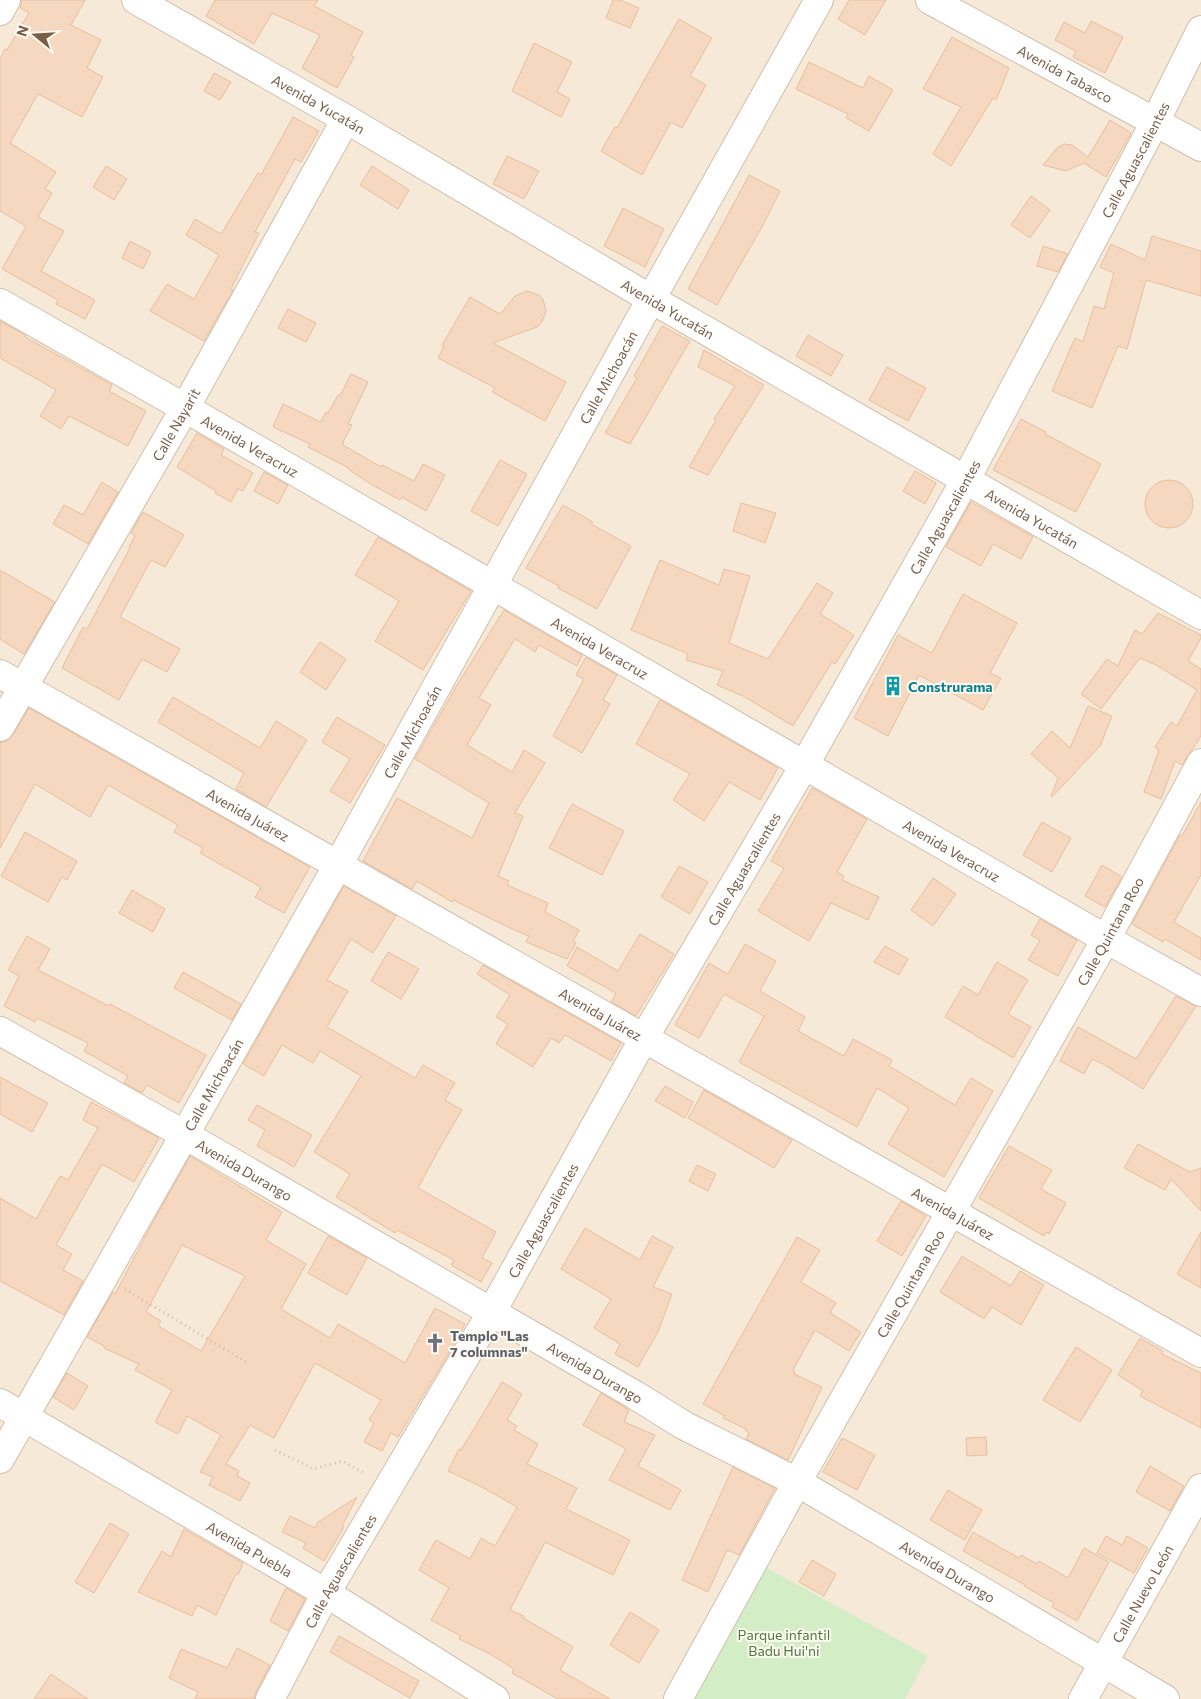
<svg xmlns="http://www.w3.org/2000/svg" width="1201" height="1699" font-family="Commissioner,sans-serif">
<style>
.residential{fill:#f6e9d7}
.green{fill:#d3edc6}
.building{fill:#f5d8bf;stroke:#e8bf9e;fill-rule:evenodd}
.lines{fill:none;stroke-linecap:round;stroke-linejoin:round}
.minor-casing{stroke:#d1bfad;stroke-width:30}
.path{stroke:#dabba1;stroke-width:3;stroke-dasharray:1 4;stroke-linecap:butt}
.minor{stroke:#fff;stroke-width:28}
.labels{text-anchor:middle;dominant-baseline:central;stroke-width:4;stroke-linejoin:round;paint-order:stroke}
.street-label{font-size:14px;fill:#7a5e4a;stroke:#fffaf1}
.culture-label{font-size:14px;font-weight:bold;fill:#0d838f;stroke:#fffaf1;text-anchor:start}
.worship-label{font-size:14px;font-weight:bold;fill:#5b616d;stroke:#fffaf1;text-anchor:start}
.park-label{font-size:14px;fill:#4c7a3f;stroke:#fffaf1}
</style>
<rect width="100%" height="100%" fill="#fef7e9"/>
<path class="residential" d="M0,0H1201V1699H0Z"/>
<path class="green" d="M761,1565L928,1656L905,1699H689Z"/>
<path class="building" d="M22,0H85L71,25L101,40L87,68L103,77L82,117L38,94L10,143L56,172L45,189L52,193L38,217L64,231L41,271L95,300L85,319L56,304L58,300L2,269L26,226L0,211V59L5,49L7,50L29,13L20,8Z
M215,0H318L314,6L363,32L351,55L354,57L337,88L302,68L320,35L272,13L254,44L206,16Z
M613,0H620L639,8L630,28L606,18Z
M849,0H886L865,35L838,19Z
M679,19L712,38L690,76L706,85L682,128L671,122L642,175L601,151L615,127L617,128Z
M1091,21L1123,37L1105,73L1073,57L1076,51L1055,40L1064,22L1085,33Z
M952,37L1009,68L996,100L993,98L951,166L933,154L961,107L923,89Z
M534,43L572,62L557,92L570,99L561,117L512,91Z
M809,62L863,88L869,76L893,90L869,131L846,118L848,114L796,89Z
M214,73L231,82L220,100L204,91Z
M293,117L319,131L301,162L295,159L255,232L259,233L231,289L233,290L204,341L150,311L167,284L194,299L219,255L186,235L195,219L221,234L258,173L261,175Z
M1110,120L1131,133L1106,177L1084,163L1066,171L1043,165L1057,148L1064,144L1072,145L1088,157Z
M507,156L539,171L524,199L493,184Z
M106,166L127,179L114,200L93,187Z
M372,166L409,190L398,209L360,185Z
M749,175L780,191L762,227L717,305L688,289Z
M1031,196L1050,210L1030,238L1011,225Z
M623,208L664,229L645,267L604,246Z
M1152,236L1201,251V296L1146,280L1127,349L1118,346L1092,408L1052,391L1075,338L1083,342L1094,306L1104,309L1114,273L1100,267L1111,244L1145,260Z
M130,241L151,252L143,269L122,258Z
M1043,246L1068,254L1058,272L1037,266Z
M527,291L539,295L543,299L546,311L542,322L537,327L493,343L566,382L545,421L492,392L495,388L438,358L444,346L442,345L470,297L500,314L515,296Z
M288,309L316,323L306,342L278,328Z
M0,321L25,335V337L112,385L109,391L146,411L128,446L69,416L61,429L40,416L56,390L0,358Z
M662,326L690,341L630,444L605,433L637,378L634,376Z
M808,335L843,355L831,376L796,356Z
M704,350L764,385L708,475L689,467L716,420L714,419L735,386L698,367Z
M887,367L926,388L908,421L869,400Z
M351,374L368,382L348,424L352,425L343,442L344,443L343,445L381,467L382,465L414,481L423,464L445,475L426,511L402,497L400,500L372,485L348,469L349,468L308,447L310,444L273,427L283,404L321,422L326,412L328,413L338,395L340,396Z
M1021,419L1046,432L1045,434L1101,464L1076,512L993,470Z
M197,433L224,449L221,455L253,473L243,491L238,489L231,502L215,493L216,491L177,467Z
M500,460L527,474L498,526L471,511Z
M915,471L936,483L925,504L903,491Z
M264,472L288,485L278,504L254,491Z
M1145 504a24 24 0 1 1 48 0a24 24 0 1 1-48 0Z
M102,482L118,492L88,544L53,524L64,505L83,515Z
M971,502L1033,537L1021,559L993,544L981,566L946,547Z
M741,503L776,513L765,543L733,531Z
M563,505L593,522L591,524L631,546L597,609L558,588L559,586L526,568Z
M143,512L184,535L165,567L151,560L120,617L180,649L167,672L142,659L119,700L62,668L83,627L87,629L130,548L129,547L135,536L131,533Z
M378,537L471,591L423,670L375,641L399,601L355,575Z
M660,560L719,585L724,569L750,576L729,643L768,659L817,583L833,593L820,614L854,635L835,664L832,662L793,726L743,696L717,685L723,671L686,660L688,654L631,630Z
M0,570L55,602L24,654L0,639Z
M963,594L1017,623L990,673L1001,678L983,710L919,675L888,736L854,718L898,635L932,653Z
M504,610L582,655L577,666L539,645L535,652L515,639L479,698L491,705L467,745L512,772L524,750L545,763L515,813L523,816L498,876L509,881L507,885L548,903L545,912L579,930L573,942L576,943L567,959L526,942L529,936L512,929L453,900L452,902L417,881L412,889L363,861L397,798L472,838L489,803L415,759L457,685Z
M1158,613L1201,635V638L1188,661L1201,669V736L1182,765L1175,761L1161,799L1144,792L1159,750L1155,747L1171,722L1177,726L1197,690L1156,665L1140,658L1101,709L1081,694L1107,659L1118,666L1135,630L1142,634Z
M320,642L346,659L326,690L300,672Z
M586,657L617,675L603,700L610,704L582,753L553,736L584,679L576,675Z
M173,697L260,748L276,721L307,740L266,807L236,789L244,773L158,722Z
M660,700L778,768L760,800L729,782L704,821L673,800L690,774L636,744Z
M1088,706L1112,716L1100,746L1052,797L1051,796L1058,778L1031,754L1052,731L1070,748Z
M29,708L310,867L284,913L255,897L261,887L200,853L203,848L174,832L178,825L108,785L90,817L35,784L0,848V743L7,741L13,735Z
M337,717L385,745L350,803L330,791L350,759L322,742Z
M812,788L867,819L837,872L844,876L842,880L879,897L868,920L831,903L809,941L758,911L784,868L771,861Z
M1201,802V875L1174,922L1201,938V960L1165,939L1163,942L1132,924L1180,835L1182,836Z
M572,804L624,831L602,875L549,848Z
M1042,822L1071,838L1052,872L1023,855Z
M25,832L77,861L67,880L62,877L48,902L1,876Z
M1102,865L1122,877L1105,907L1085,896Z
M679,866L708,882L690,914L661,897Z
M933,878L956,894L933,926L911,910Z
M344,886L396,916L373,953L351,939L327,980L348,991L327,1027L415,1078L423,1065L455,1083L445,1100L462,1110L438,1151L418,1188L496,1232L482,1258L492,1263L481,1282L451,1265L454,1260L397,1230L395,1233L336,1197L350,1174L314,1152L361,1076L320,1051L313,1063L282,1045L264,1076L243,1064Z
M132,890L165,909L153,932L119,913Z
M1040,919L1077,940L1058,976L1028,960L1040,940L1031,935Z
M640,934L674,954L636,1016L611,1002L616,993L567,966L577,947L618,971Z
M27,936L50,949L38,970L109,1006L110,1004L206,1055L179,1103L147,1085L142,1093L124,1083L128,1076L84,1051L88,1043L37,1018L35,1022L4,1006L19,976L8,970Z
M745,944L776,961L760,991L805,1017L798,1031L844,1056L853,1039L892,1060L889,1066L955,1105L971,1078L993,1091L944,1177L888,1144L909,1108L877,1088L857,1127L739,1062L764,1016L724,994L699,1038L675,1025L709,963L728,974Z
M885,946L908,959L899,975L874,962Z
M388,952L419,969L401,999L371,981Z
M997,962L1028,980L1008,1014L1031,1027L1013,1058L945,1017L963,986L978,995Z
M483,965L621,1043L611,1061L565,1035L559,1043L551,1038L533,1067L496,1044L508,1024L496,1017L510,995L477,974Z
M183,972L241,1004L232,1020L174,988Z
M1176,996L1196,1006L1143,1089L1103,1064L1092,1059L1084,1074L1060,1061L1078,1027L1136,1059Z
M0,1077L48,1103L32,1132L0,1114Z
M665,1086L693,1102L685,1118L655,1101Z
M704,1090L792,1140L774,1168L688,1118Z
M91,1102L159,1138L134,1182L102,1164L56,1245L72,1254L63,1270L83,1281L64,1315L0,1281V1198L36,1219L60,1176L68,1180L98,1128L83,1120Z
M257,1105L312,1135L294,1167L257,1146L265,1130L248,1120Z
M1138,1144L1190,1172L1201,1168V1211L1171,1179L1165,1190L1124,1168Z
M1009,1146L1052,1170L1041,1189L1066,1203L1049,1234L1047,1232L1044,1236L979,1198Z
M190,1156L282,1212L266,1240L306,1264L281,1309L330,1338L338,1324L405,1363L435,1308L465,1324L447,1356L398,1437L391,1433L382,1451L364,1442L374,1423L369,1420L381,1400L315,1363L274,1438L250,1425L226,1464L239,1471L237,1476L250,1483L240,1501L209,1485L213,1477L200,1472L221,1435L187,1416L178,1434L155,1422L172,1390L135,1370L139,1364L104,1348V1346L87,1337L113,1292L115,1294L152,1224ZM182,1245L245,1276L201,1351L158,1326L161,1321L146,1312Z
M697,1165L716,1174L708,1191L689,1181Z
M901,1201L926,1216L902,1256L877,1241Z
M585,1228L640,1260L652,1236L673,1247L653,1287L672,1294L658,1332L638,1367L615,1354L620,1344L594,1328L611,1299L561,1269Z
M1201,1232V1288L1177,1274Z
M328,1236L367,1258L347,1295L308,1273Z
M797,1237L820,1250L801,1282L836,1303L830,1313L861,1332L849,1351L815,1330L793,1370L795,1372L794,1374L822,1387L788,1460L746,1439L749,1433L745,1430L746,1429L723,1418L725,1416L703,1404Z
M962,1256L1011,1286L1020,1271L1044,1285L1021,1325L992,1307L984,1319L940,1292Z
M1140,1338L1163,1351L1162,1354L1201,1373V1428L1140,1396L1143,1391L1118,1375Z
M1076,1347L1112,1370L1080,1422L1043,1400Z
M67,1373L88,1386L74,1410L53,1397Z
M502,1382L522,1394L507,1420L517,1426L514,1430L538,1444L527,1464L577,1488L566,1509L630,1540L613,1575L545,1542L510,1610L524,1616L523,1618L573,1647L560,1670L610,1699H558L512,1673L514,1669L488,1653L459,1639L461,1636L431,1620L449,1588L419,1570L436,1540L470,1559L481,1538L495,1546L517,1507L480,1486L448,1471L459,1449L461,1450Z
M601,1393L629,1410L624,1422L655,1435L638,1466L681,1490L670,1510L609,1480L626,1449L583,1425Z
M986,1437L987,1455L967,1456L966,1438Z
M842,1438L875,1455L857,1490L823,1472Z
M1150,1466L1184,1486L1170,1511L1136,1492Z
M733,1467L775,1488L739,1555L727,1550L708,1592L682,1580Z
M948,1490L982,1510L965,1540L930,1520Z
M357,1497L342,1526L344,1527L324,1561L303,1548L306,1543L282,1532L290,1516L315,1528L318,1522Z
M110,1523L129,1534L94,1593L75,1582Z
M184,1529L243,1563L238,1575L236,1574L216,1615L197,1605L192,1616L138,1592L162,1551L171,1557Z
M973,1532L1019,1558L1021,1555L1037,1564L1039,1561L1068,1578L1084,1548L1109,1562L1077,1621L1052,1607L1054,1603L1024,1586L1025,1585L963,1551Z
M1106,1536L1122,1545L1127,1536L1148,1548L1134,1573L1097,1553Z
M812,1560L836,1574L824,1596L799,1582Z
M286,1588L305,1599L288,1631L270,1621Z
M630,1612L659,1630L639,1663L610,1645Z
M339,1636L419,1681L410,1698L330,1652Z
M237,1648L270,1665L256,1692L254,1699H195L198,1692L169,1678L181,1649L227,1668Z
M51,1674L88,1699H34Z"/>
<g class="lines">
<defs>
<g id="minor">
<path id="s1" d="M136,0L346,119L651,299L1201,615"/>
<path id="s2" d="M930,0L1201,147"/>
<path d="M0,11L6,0"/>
<path id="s3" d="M0,303L185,408L1106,939L1201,992"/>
<path id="s4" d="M0,674L1201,1353"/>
<path id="s5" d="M0,727L185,408L346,119"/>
<path id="s6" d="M0,1031L185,1135L635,1395L685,1426L797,1482L1165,1699"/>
<path id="s7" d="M0,1403L326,1593L495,1699"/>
<path id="s8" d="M0,1459L338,865L651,299L819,0"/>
<path id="s9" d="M270,1699L326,1593L491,1313L644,1038L805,764L966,479L1155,122L1201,30"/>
<path id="s10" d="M678,1699L797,1482L1106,939L1201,763"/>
<path id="s11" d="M1083,1699L1201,1488"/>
</g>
</defs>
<use href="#minor" class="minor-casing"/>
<path class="path" d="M125,1289L246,1362
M275,1450L314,1469L342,1461L366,1474"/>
<use href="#minor" class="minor"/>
</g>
<defs>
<symbol id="building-bare" viewBox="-9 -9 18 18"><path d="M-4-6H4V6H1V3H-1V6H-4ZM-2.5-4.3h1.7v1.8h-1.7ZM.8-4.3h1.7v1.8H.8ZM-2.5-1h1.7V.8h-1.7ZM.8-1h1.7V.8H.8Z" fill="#0f9aa8" stroke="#fffaf1" stroke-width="2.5" paint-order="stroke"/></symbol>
<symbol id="church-bare" viewBox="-9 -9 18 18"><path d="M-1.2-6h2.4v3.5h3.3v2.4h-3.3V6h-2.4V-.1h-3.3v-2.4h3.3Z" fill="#6b7280" stroke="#fffaf1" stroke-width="2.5" paint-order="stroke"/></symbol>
</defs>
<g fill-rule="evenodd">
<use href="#building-bare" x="879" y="672" width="28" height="28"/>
<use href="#church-bare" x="421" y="1329" width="28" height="28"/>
</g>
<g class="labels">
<g class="street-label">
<text stroke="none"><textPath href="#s2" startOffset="154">Avenida Tabasco</textPath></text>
<text stroke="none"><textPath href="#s1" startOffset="210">Avenida Yucatán</textPath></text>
<text stroke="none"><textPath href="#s9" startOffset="1766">Calle Aguascalientes</textPath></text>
<text stroke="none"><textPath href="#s1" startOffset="615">Avenida Yucatán</textPath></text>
<text stroke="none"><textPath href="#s8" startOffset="1241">Calle Michoacán</textPath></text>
<text stroke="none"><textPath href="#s5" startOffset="350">Calle Nayarit</textPath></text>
<text stroke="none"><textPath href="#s3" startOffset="288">Avenida Veracruz</textPath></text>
<text stroke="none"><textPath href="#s9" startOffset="1361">Calle Aguascalientes</textPath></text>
<text stroke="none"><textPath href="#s1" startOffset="1035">Avenida Yucatán</textPath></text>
<text stroke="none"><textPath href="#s3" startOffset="692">Avenida Veracruz</textPath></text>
<text stroke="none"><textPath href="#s8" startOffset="836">Calle Michoacán</textPath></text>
<text stroke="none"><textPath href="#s4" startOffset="285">Avenida Juárez</textPath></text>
<text stroke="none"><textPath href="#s3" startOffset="1098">Avenida Veracruz</textPath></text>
<text stroke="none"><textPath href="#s9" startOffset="956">Calle Aguascalientes</textPath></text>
<text stroke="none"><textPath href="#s10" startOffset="881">Calle Quintana Roo</textPath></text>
<text stroke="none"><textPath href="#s4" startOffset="690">Avenida Juárez</textPath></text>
<text stroke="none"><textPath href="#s8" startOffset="431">Calle Michoacán</textPath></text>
<text stroke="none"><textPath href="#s6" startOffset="281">Avenida Durango</textPath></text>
<text stroke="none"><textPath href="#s4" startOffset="1095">Avenida Juárez</textPath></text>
<text stroke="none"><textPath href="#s9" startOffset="551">Calle Aguascalientes</textPath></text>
<text stroke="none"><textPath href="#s10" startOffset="476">Calle Quintana Roo</textPath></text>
<text stroke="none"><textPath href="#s6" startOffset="686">Avenida Durango</textPath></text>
<text stroke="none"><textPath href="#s7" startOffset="289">Avenida Puebla</textPath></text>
<text stroke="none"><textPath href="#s9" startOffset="146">Calle Aguascalientes</textPath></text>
<text stroke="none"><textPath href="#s6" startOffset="1091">Avenida Durango</textPath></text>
<text stroke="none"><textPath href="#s11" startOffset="121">Calle Nuevo León</textPath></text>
</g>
<g class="culture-label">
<text x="908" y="686">Construrama</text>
</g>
<g class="worship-label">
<text x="450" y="1335">Templo "Las<tspan x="450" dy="16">7 columnas"</tspan></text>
</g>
<g class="park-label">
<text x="784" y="1634">Parque infantil<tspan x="784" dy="16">Badu Hui'ni</tspan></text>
</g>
</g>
<g transform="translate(35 35) rotate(288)" stroke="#fffaf1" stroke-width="4" paint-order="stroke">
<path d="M0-4L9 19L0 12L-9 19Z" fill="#7a5e4a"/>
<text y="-8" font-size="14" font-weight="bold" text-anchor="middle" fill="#7a5e4a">N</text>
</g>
</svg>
